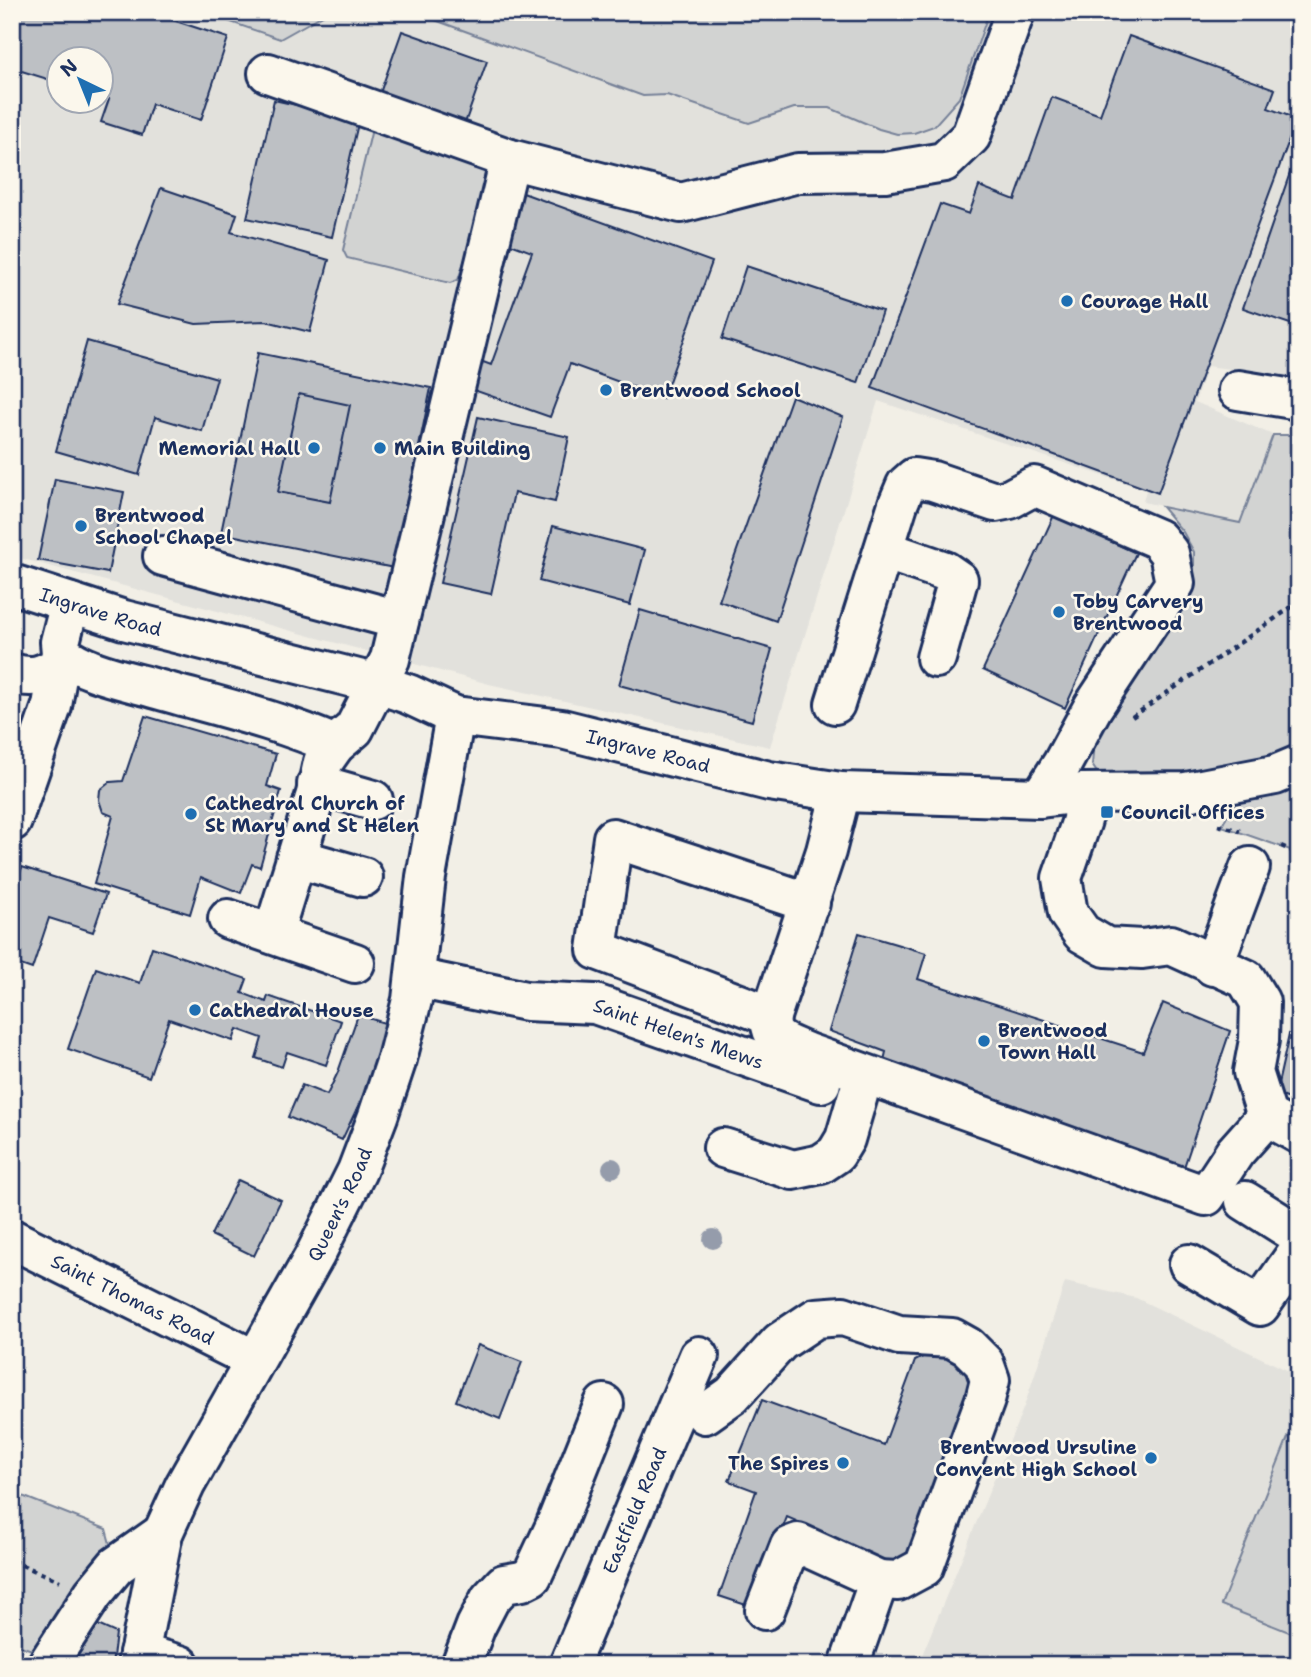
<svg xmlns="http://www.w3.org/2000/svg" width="1311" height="1677" font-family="'Shantell Sans',sans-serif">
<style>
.built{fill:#e2e1dc;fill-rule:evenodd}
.green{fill:#d2d3d2;stroke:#768198;stroke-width:2}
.building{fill:#bdc0c4;stroke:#1b2f5e;stroke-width:2;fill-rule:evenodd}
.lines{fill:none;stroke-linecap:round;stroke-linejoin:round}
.minor-casing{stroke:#1b2f5e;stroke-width:44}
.major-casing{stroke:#1b2f5e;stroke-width:44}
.path{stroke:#1b2f5e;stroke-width:4.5;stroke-dasharray:5 5;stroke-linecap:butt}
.minor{stroke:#fbf7ec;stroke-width:38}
.major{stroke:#fbf7ec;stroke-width:38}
.tree{fill:#959cab}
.poi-dot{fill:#1f6fb2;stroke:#fbf7ec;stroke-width:2.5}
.labels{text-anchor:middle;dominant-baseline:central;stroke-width:5;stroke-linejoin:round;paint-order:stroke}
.poi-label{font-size:19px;font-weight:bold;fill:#1b2f5e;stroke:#fbf7ec;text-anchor:start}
.street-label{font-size:19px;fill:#1b2f5e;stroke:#fbf7ec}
</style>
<rect width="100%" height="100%" fill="#f2efe6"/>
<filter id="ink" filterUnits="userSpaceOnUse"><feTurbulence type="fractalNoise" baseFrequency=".0143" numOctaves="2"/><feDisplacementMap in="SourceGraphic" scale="14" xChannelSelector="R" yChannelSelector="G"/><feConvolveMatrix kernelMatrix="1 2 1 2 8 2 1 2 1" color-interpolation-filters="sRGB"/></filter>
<g filter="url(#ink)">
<path class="built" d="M12,12H1299V378L1207,366L1195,402L1273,435L1240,523L1143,502L1146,490L878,401L770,747L489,684L12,556ZM60,60H102V102H60Z
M1065,1282L1136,1298L1299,1376V1405L1290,1435L1299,1439V1665H918L1025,1404Z"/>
<path class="green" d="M202,12H328L280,39Z
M413,12H989L959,98L934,126L914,133L897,134L879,129L830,108H794L749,123L667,95L643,96Z
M372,129L495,169L458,280L450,283L347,258L343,250Z
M1273,435H1299V853L1222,826L1231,807L1274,776L1111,793L1092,765L1095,729L1179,606L1194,573V552L1183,532L1162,507L1240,523Z
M1289,1435L1299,1439V1636L1221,1605Z
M12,1492L106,1529L116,1566L52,1657L12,1643Z"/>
<path class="building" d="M12,12H148L228,38L201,120L152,104L142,135L101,122L109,99L102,97V60H60V83L12,68Z
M402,31L487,61L465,123L380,93Z
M1129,36L1275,89L1268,108L1297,119L1158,493L872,388L940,204L969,214L979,186L1015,200L1052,97L1100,115Z
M274,100L359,119L332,237L247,218Z
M1299,147V310L1293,325L1243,308Z
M161,188L237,214L231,232L329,260L310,332L266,321L196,324L117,304Z
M523,193L712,262L663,398L570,364L550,417L468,388L478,360L491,365L532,252L505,242Z
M746,266L882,311L858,383L722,339Z
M87,341L217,378L202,431L155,417L139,475L56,451Z
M258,353L431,388L394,568L221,533ZM299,394L350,405L330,502L278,492Z
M299,394L350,405L330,502L278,492Z
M792,396L843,417L776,621L719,601Z
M478,417L569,437L555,502L514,493L491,594L440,583Z
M55,479L124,492L108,573L38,560Z
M1054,515L1136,553L1065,708L983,670Z
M553,526L645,550L630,605L539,581Z
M640,610L772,649L752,721L619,685Z
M145,716L276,754L267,786L281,791L260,867L252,864L241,893L201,877L190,914L94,884L113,816L103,812L99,800L100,790L110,782L123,781Z
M22,867L106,894L93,932L49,918L32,969L12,962V897Z
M859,933L926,953L918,979L1143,1052L1163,1003L1230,1031L1183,1170L882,1069L886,1052L829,1031Z
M152,947L247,979L242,993L266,1002L268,996L341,1021L326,1065L287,1052L282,1067L256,1058L262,1038L237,1029L233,1041L169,1019L149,1077L68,1049L96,968L140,983Z
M1299,990V1104L1276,1093Z
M358,1015L388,1024L367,1087L342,1140L288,1117L302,1085L327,1095L338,1072Z
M238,1180L281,1200L254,1256L211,1235Z
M478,1345L522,1362L500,1419L456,1401Z
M938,1349L970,1364L976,1386L918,1551L878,1570L859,1561L850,1544L787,1517L752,1607L719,1596L756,1491L729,1481L762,1400L884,1445L915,1361Z
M91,1622L116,1633L112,1665H62Z"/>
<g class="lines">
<defs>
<g id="minor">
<path d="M268,73L510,159L681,203L798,173L885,172L944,162L971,136L1015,12"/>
<path d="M1238,390L1299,400"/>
<path d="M884,550L945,571L958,580L936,658"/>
<path d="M163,556L399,620"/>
<path d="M70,603L60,642L61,653C84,672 121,679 150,687C212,705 276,719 335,745"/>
<path d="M12,673C32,679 43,676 59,665L61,653"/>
<path d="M835,704L898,504L906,485L914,478L933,481L995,502L1010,499L1034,486L1158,539L1169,553L1175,583L1093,707L1062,764L1040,798"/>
<path d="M317,784L373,800"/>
<path d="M841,792L826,851L771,1016C768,1042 787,1043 807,1053L1206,1196L1235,1152L1267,1116"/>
<path d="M1083,793L1082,820L1062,878L1068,913L1082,933L1106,947L1142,949L1171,945L1246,979L1260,1002L1259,1040L1253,1072L1267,1116L1299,1134"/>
<path d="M12,821L52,706L59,665"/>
<path d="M296,858L363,877"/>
<path d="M228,919L355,963"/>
<path d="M273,934L316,794L323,762L335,745L354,729L390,659L510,159"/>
<path d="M1213,966L1250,867"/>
<path id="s1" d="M416,978L526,1001L595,1004L821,1083"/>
<path d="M771,1016L597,950L613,838L810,903"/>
<path d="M723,1148L793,1170L821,1164L836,1154L845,1139L858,1095"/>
<path d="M1245,1201L1299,1235"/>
<path id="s2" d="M12,1239L255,1360"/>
<path d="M1189,1264L1260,1306L1299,1250"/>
<path d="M705,1414L732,1395L780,1342L816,1318L843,1316L899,1335L952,1338L968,1347L984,1363L990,1380L985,1400L924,1567L898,1581L879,1580L798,1543L790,1546L765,1610"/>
<path d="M139,1653L180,1665"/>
<path d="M47,1665L93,1594L116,1566L163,1533"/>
<path d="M461,1665L476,1626L490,1599L504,1584L522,1581L532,1576L554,1529L604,1404"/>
<path id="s3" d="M569,1665L699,1356"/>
<path d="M849,1665L879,1580"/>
</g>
<g id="major">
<path id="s4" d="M12,584L124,620L378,684L408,694L455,716L562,729L769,781L841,792L1040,798L1083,793L1186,792L1275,775L1299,765"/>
<path id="s5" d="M137,1665L163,1533L185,1485L315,1255L357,1171L378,1116L397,1059L412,1000L426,877L455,716"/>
</g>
</defs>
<use href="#minor" class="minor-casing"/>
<use href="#major" class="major-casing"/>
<path class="path" d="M1132,717L1299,602
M1218,825L1240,831
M1281,846L1299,854
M12,1561L60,1581"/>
<use href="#minor" class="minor"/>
<use href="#major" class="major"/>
</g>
<g class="tree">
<circle cx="612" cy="1168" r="10"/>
<circle cx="713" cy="1239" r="10"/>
</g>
</g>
<g class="poi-dot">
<circle cx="1067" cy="301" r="7"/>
<circle cx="606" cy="390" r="7"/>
<circle cx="314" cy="448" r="7"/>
<circle cx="380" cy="448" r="7"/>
<circle cx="81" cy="526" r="7"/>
<circle cx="1059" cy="612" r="7"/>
<rect x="1100" y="805" width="14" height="14" rx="3.5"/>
<circle cx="191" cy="814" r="7"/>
<circle cx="195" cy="1010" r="7"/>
<circle cx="984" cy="1041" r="7"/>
<circle cx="1151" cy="1458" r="7"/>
<circle cx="843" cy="1463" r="7"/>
</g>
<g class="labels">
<g class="poi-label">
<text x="1081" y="301">Courage Hall</text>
<text x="620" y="390">Brentwood School</text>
<text x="300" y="448" text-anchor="end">Memorial Hall</text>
<text x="394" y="448">Main Building</text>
<text x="95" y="515">Brentwood<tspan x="95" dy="22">School Chapel</tspan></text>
<text x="1073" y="601">Toby Carvery<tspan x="1073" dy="22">Brentwood</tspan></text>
<text x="205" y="803">Cathedral Church of<tspan x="205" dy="22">St Mary and St Helen</tspan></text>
<text x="1121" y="812">Council Offices</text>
<text x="209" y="1010">Cathedral House</text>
<text x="998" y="1030">Brentwood<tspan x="998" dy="22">Town Hall</tspan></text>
<text x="1137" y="1447" text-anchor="end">Brentwood Ursuline<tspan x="1137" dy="22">Convent High School</tspan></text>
<text x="829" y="1463" text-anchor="end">The Spires</text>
</g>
<g class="street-label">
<text stroke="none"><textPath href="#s4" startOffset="93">Ingrave Road</textPath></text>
<text stroke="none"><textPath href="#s4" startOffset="660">Ingrave Road</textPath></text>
<text stroke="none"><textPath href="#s1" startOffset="270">Saint Helen's Mews</textPath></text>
<text stroke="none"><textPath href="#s5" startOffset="508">Queen's Road</textPath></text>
<text stroke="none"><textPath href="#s2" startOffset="135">Saint Thomas Road</textPath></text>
<text stroke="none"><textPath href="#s3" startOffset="168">Eastfield Road</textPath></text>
</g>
</g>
<rect width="1311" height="1677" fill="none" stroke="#fbf7ec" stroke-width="42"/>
<rect x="21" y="21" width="1269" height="1635" fill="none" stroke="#1b2f5e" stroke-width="2.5" filter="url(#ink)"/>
<g transform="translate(80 80) rotate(317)"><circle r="33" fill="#fbf7ec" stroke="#a1a7b3" stroke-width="2"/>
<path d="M0-5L12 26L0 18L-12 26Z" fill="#1f6fb2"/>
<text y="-10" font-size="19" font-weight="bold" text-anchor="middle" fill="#1b2f5e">N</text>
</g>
</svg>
